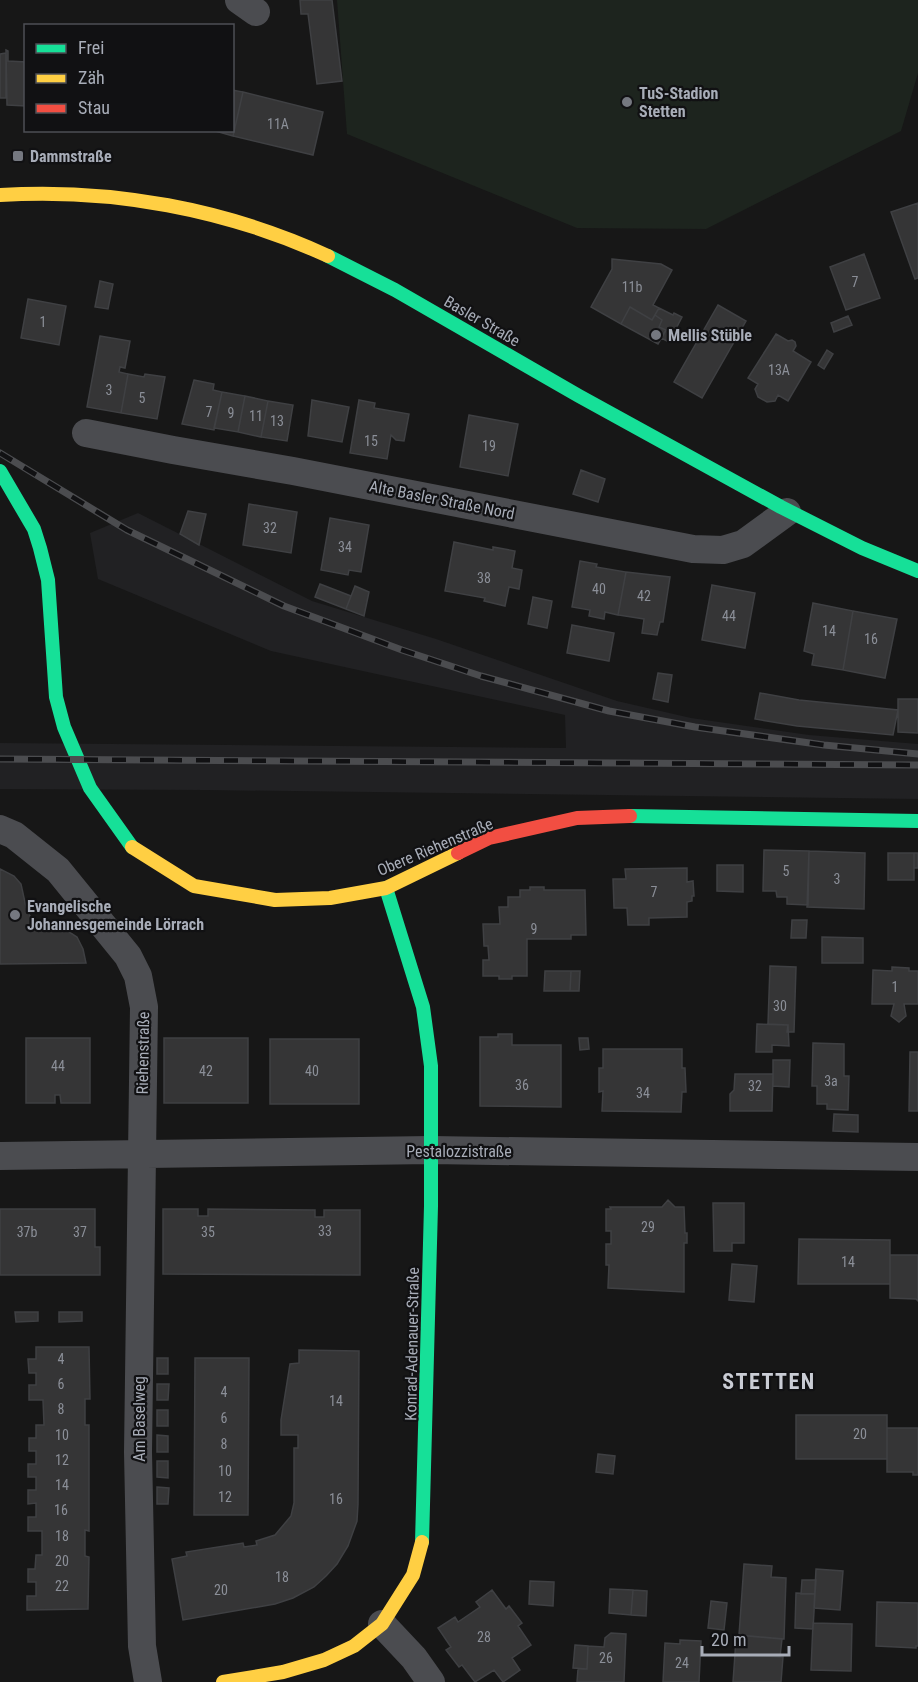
<svg xmlns="http://www.w3.org/2000/svg" width="918" height="1682" font-family="'Roboto Condensed',sans-serif">
<style>
.built{fill:#212123}
.green{fill:#1d241e}
.building{fill:#353536;stroke:#3f4043;stroke-width:1.5}
.lines{fill:none;stroke-linecap:round;stroke-linejoin:round}
.street{stroke:#4b4c50;stroke-width:28}
.fast{stroke:#16e098;stroke-width:14}
.slow{stroke:#ffcf43;stroke-width:14}
.jam{stroke:#f24e42;stroke-width:14}
.rail-casing{stroke:#4b4c4f;stroke-width:7}
.rail{stroke:#111113;stroke-width:4.5;stroke-dasharray:14;stroke-linecap:butt}
.poi-dot{fill:#757880;stroke:#111113;stroke-width:2}
.labels{text-anchor:middle;dominant-baseline:central;stroke-width:4.5;stroke-linejoin:round;paint-order:stroke}
.number-label{font-size:14px;fill:#8b8f98}
.poi-label{font-size:16px;font-weight:bold;fill:#a8adb8;stroke:#111113;text-anchor:start}
.street-label{font-size:16px;fill:#a8adb8;stroke:#111113}
.district-label{font-size:22px;font-weight:bold;letter-spacing:1.5px;fill:#c9ccd4;stroke:#111113}
</style>
<rect width="100%" height="100%" fill="#171717"/>
<path class="built" d="M138,513L312,601L436,639L617,701L691,718L809,735L918,744V799L206,790L0,789V743L566,748L565,715L271,651L98,579L90,533Z"/>
<path class="green" d="M337,0H918V73L901,131L706,229L577,228L347,134Z"/>
<path class="building" d="M300,0H332L342,81L317,84L308,14H301Z
M6,50L8,51V61L26,62V106L7,105Z
M6,53V98H0V54Z
M232,90L243,92L233,136L212,130H232Z
M243,92L323,112L313,155L233,136Z
M918,203V278L915,279L891,212Z
M864,254L880,298L846,310L830,267Z
M612,259L661,264L672,270L653,305L659,308L652,320L630,307L621,324L591,307L612,269Z
M100,281L113,284L108,309L95,307Z
M28,299L66,306L59,345L21,338Z
M718,305L746,321L702,398L674,382Z
M630,307L652,320L655,315L662,320L659,327L666,330L658,344L621,324Z
M659,308L673,315L674,313L682,317L669,342L661,338L666,330L659,327L662,320L655,315Z
M848,316L852,325L834,332L831,323Z
M776,334L788,341L792,340L795,342L796,346L793,351L811,362L788,401L778,395L775,401L767,402L758,397L755,389L758,384L748,378Z
M100,336L130,341L125,368L120,367L119,372L128,374L121,413L87,407Z
M827,350L833,354L824,369L818,365Z
M128,374L144,377L145,374L165,377L157,419L121,413Z
M194,380L214,384L213,390L222,392L214,430L182,424Z
M222,392L245,396L238,432L214,428Z
M245,396L268,401L261,437L238,432Z
M312,400L349,407L342,442L308,436Z
M359,400L375,403L374,408L409,414L404,441L396,440L391,435L387,459L350,453Z
M268,401L293,405L287,441L261,437Z
M469,415L518,424L508,476L460,467Z
M581,470L605,479L598,502L573,494Z
M249,504L297,512L291,553L243,545Z
M188,511L206,514L199,545L180,534Z
M330,518L369,525L361,572L349,570L348,575L321,570Z
M454,542L493,550V547L515,551L512,568L522,570L519,589L509,587L505,606L484,601L485,598L445,591Z
M580,561L597,564L596,567L626,572L618,615L605,612L604,619L589,616L590,610L572,607Z
M626,572L670,577L663,622H660L657,635L642,633L644,619L618,615Z
M320,584L351,596L346,609L315,597Z
M712,585L755,593L745,648L702,640Z
M355,586L369,592L364,616L346,609Z
M533,597L552,601L547,628L528,624Z
M813,603L853,611L843,670L812,665L814,654L804,651Z
M853,611L897,619L885,678L843,670Z
M572,625L614,633L609,661L567,653Z
M658,673L672,675L668,702L653,699Z
M760,693L799,700L898,710L893,735L797,726L755,719Z
M898,699H918V733L898,732Z
M764,850L809,851L808,905L787,904V897H777L776,891H763Z
M809,851L865,853L864,909L807,907Z
M888,853H914V880H888Z
M914,853H918V868H914Z
M717,865H743V892L717,891Z
M687,868V882L693,881L694,896H692V901L687,902V917L649,918V925H628L627,908H614L613,879H626L625,869Z
M0,869L14,876L21,884L26,907L31,918L43,926L63,928L77,937L83,949L86,963L0,964Z
M530,887H544V890H585L586,935H571V939H527V976H512V979H499V976H483V960H489L488,946H484L483,924H500L499,907H508V897H520V890H530Z
M792,920H807L806,938H791Z
M822,937L863,938V963H822Z
M770,966L796,967L794,1032H787L788,1025L768,1024Z
M892,967L909,968V971H918V1004H904L906,1016L899,1022L891,1016L894,1004H872L873,970L892,971Z
M545,971H571L570,991H544Z
M571,971H580L579,991H570Z
M757,1024L788,1025L789,1046L772,1045V1052H756Z
M498,1034H512V1045H561V1107L480,1106V1037H498Z
M26,1038H90V1103H61L60,1095H55V1103H26Z
M164,1038H248V1103H164Z
M579,1038H588L589,1049L580,1050Z
M270,1039H359V1104H270Z
M813,1043L844,1044V1076H849L848,1110L827,1109V1104H817V1086H812Z
M603,1049H682V1068H685L686,1092H682L681,1112L602,1111L603,1091L599,1092V1068H603Z
M910,1052H918V1111H909Z
M773,1060H790L789,1087L773,1086Z
M735,1074H773L772,1111H730V1094L734,1090Z
M834,1114L858,1115V1132L833,1131Z
M668,1200L675,1207H684L685,1233H687V1243H684V1292L608,1288L609,1265H606V1244H611V1231H606V1209H611L610,1207H662Z
M713,1203H744V1243H732V1251H714Z
M0,1209H95V1247H100V1275H0Z
M163,1209H198V1216H208V1209L315,1210V1217H324V1210H360V1275L163,1274Z
M799,1239L890,1240V1284H798Z
M890,1255H918V1301L916,1299L890,1298Z
M732,1264L757,1266L754,1302L729,1300Z
M15,1312H38V1321L16,1322Z
M59,1312H82V1321L59,1322Z
M36,1347H89L90,1399H85V1425H89V1531L85,1530V1556L89,1557L88,1609L27,1610V1596H36V1582H28V1569H35L36,1555H42V1531H28V1517H36V1503L28,1504V1490H36V1477H28V1464H36V1451H29V1438H36V1425H44L43,1400H29V1385H36V1373H29L28,1359H36Z
M299,1350L359,1351L358,1504L357,1521L348,1546L337,1564L326,1576L314,1587L293,1598L275,1604L183,1620L172,1559L187,1556L186,1552L243,1543L244,1547L257,1545L256,1541L275,1535L291,1516L294,1503V1448H298V1435H281V1420L290,1364L299,1363Z
M157,1358H168V1374H157Z
M195,1358H249L248,1515H194Z
M157,1384H169L168,1400H157Z
M157,1410H168V1426H157Z
M796,1415H887V1459H796Z
M887,1428H918V1475H913V1472H887Z
M157,1435L168,1436V1452H157Z
M598,1454L615,1456L613,1474L596,1472Z
M157,1461H168V1478L157,1477Z
M157,1487L169,1488L168,1504H157Z
M744,1564L772,1566L771,1577L786,1578L784,1639L739,1635Z
M816,1569L843,1571L840,1610L814,1608Z
M802,1580H816L815,1594H801Z
M530,1581L554,1582L553,1606L529,1604Z
M610,1589L633,1590L631,1615L609,1613Z
M492,1590L506,1609L509,1606L522,1623L518,1626L531,1645L512,1658L520,1670L503,1682L494,1670L475,1682L462,1665L459,1667L446,1650L451,1647L438,1628L455,1617L458,1622L480,1607L476,1602Z
M633,1590L647,1591L646,1616L631,1615Z
M796,1593L815,1594L813,1629L795,1628Z
M711,1601L727,1603L724,1630L708,1628Z
M877,1602L918,1603V1646H916V1648L876,1646Z
M813,1623L852,1624L851,1671L811,1670Z
M611,1633L626,1634L624,1682H577L578,1669H587L588,1646L604,1647L605,1638Z
M736,1635L782,1639L780,1657L735,1654Z
M680,1640L701,1641L699,1682H663L665,1643L680,1644Z
M575,1645L588,1646L587,1669L573,1668Z
M735,1654L783,1657L781,1682H733Z"/>
<g class="lines">
<path class="street" d="M239,0L256,12
M86,433L173,450L293,471L693,549L723,550L743,544L787,512
M0,829L14,835L58,870L128,956L138,976L144,1007L138,1452L142,1646L148,1682
M0,1156L431,1150L918,1157
M382,1624L414,1658L431,1682"/>
<path class="fast" d="M328,256L395,290L579,396L781,507L862,548L918,571
M0,471L34,529L40,548L48,580L56,697L64,727L90,788L132,847
M630,816L918,821
M386,888L423,1007L431,1066V1206L422,1542"/>
<path class="slow" d="M0,195C112,188 226,209 328,256
M132,847L194,886L275,900L330,898L386,888L458,853
M223,1682L283,1672L324,1660L354,1646L382,1624L413,1575L422,1542"/>
<path class="jam" d="M458,853L489,838L577,818L630,816"/>
<defs>
<path id="rail" d="M0,453L127,530L284,606L402,650L481,676L609,711L695,727L824,745L918,754
M0,759L918,765"/>
</defs>
<use href="#rail" class="rail-casing"/>
<use href="#rail" class="rail"/>
</g>
<g class="poi-dot">
<circle cx="627" cy="102" r="6"/>
<rect x="12" y="150" width="12" height="12" rx="3"/>
<circle cx="656" cy="335" r="6"/>
<circle cx="15" cy="915" r="6"/>
</g>
<g class="labels">
<g class="number-label">
<text x="278" y="124">11A</text>
<text x="855" y="282">7</text>
<text x="632" y="287">11b</text>
<text x="43" y="322">1</text>
<text x="779" y="370">13A</text>
<text x="109" y="390">3</text>
<text x="142" y="398">5</text>
<text x="209" y="412">7</text>
<text x="231" y="413">9</text>
<text x="256" y="416">11</text>
<text x="277" y="421">13</text>
<text x="371" y="441">15</text>
<text x="489" y="446">19</text>
<text x="270" y="528">32</text>
<text x="345" y="547">34</text>
<text x="484" y="578">38</text>
<text x="599" y="589">40</text>
<text x="644" y="596">42</text>
<text x="729" y="616">44</text>
<text x="829" y="631">14</text>
<text x="871" y="639">16</text>
<text x="786" y="871">5</text>
<text x="837" y="879">3</text>
<text x="654" y="892">7</text>
<text x="534" y="929">9</text>
<text x="895" y="987">1</text>
<text x="780" y="1006">30</text>
<text x="58" y="1066">44</text>
<text x="206" y="1071">42</text>
<text x="312" y="1071">40</text>
<text x="831" y="1081">3a</text>
<text x="522" y="1085">36</text>
<text x="755" y="1086">32</text>
<text x="643" y="1093">34</text>
<text x="648" y="1227">29</text>
<text x="325" y="1231">33</text>
<text x="27" y="1232">37b</text>
<text x="80" y="1232">37</text>
<text x="208" y="1232">35</text>
<text x="848" y="1262">14</text>
<text x="61" y="1359">4</text>
<text x="61" y="1384">6</text>
<text x="224" y="1392">4</text>
<text x="336" y="1401">14</text>
<text x="61" y="1409">8</text>
<text x="224" y="1418">6</text>
<text x="860" y="1434">20</text>
<text x="62" y="1435">10</text>
<text x="224" y="1444">8</text>
<text x="62" y="1460">12</text>
<text x="225" y="1471">10</text>
<text x="62" y="1485">14</text>
<text x="225" y="1497">12</text>
<text x="336" y="1499">16</text>
<text x="61" y="1510">16</text>
<text x="62" y="1536">18</text>
<text x="62" y="1561">20</text>
<text x="282" y="1577">18</text>
<text x="62" y="1586">22</text>
<text x="221" y="1590">20</text>
<text x="484" y="1637">28</text>
<text x="606" y="1658">26</text>
<text x="682" y="1663">24</text>
</g>
<g class="poi-label">
<text x="639" y="93">TuS-Stadion<tspan x="639" dy="18">Stetten</tspan></text>
<text x="30" y="156">Dammstraße</text>
<text x="668" y="335">Mellis Stüble</text>
<text x="27" y="906">Evangelische<tspan x="27" dy="18">Johannesgemeinde Lörrach</tspan></text>
</g>
<g class="street-label">
<text transform="translate(482 321) rotate(30)">Basler Straße</text>
<text transform="translate(442 500) rotate(11)">Alte Basler Straße Nord</text>
<text transform="translate(435 847) rotate(-23)">Obere Riehenstraße</text>
<text transform="translate(143 1053) rotate(-89)">Riehenstraße</text>
<text x="459" y="1151">Pestalozzistraße</text>
<text transform="translate(412 1344) rotate(-89)">Konrad-Adenauer-Straße</text>
<text transform="translate(139 1419) rotate(-90)">Am Baselweg</text>
</g>
<g class="district-label">
<text x="769" y="1381">STETTEN</text>
</g>
</g>
<rect x="24" y="24" width="210" height="108" fill="#111113" stroke="#4d4f55" stroke-width="1.5"/>
<rect x="36" y="44" width="30" height="9" fill="#16e098" stroke="#4d4f55" stroke-width="1.5"/>
<text x="78" y="54" font-size="18" fill="#a8adb8">Frei</text>
<rect x="36" y="74" width="30" height="9" fill="#ffcf43" stroke="#4d4f55" stroke-width="1.5"/>
<text x="78" y="84" font-size="18" fill="#a8adb8">Zäh</text>
<rect x="36" y="104" width="30" height="9" fill="#f24e42" stroke="#4d4f55" stroke-width="1.5"/>
<text x="78" y="114" font-size="18" fill="#a8adb8">Stau</text>
<path d="M702 1646v9h87v-9" fill="none" stroke="#a8adb8" stroke-width="3"/>
<text x="711" y="1646" font-size="18" fill="#a8adb8" stroke="#111113" stroke-width="4.5" paint-order="stroke">20 m</text>
</svg>
